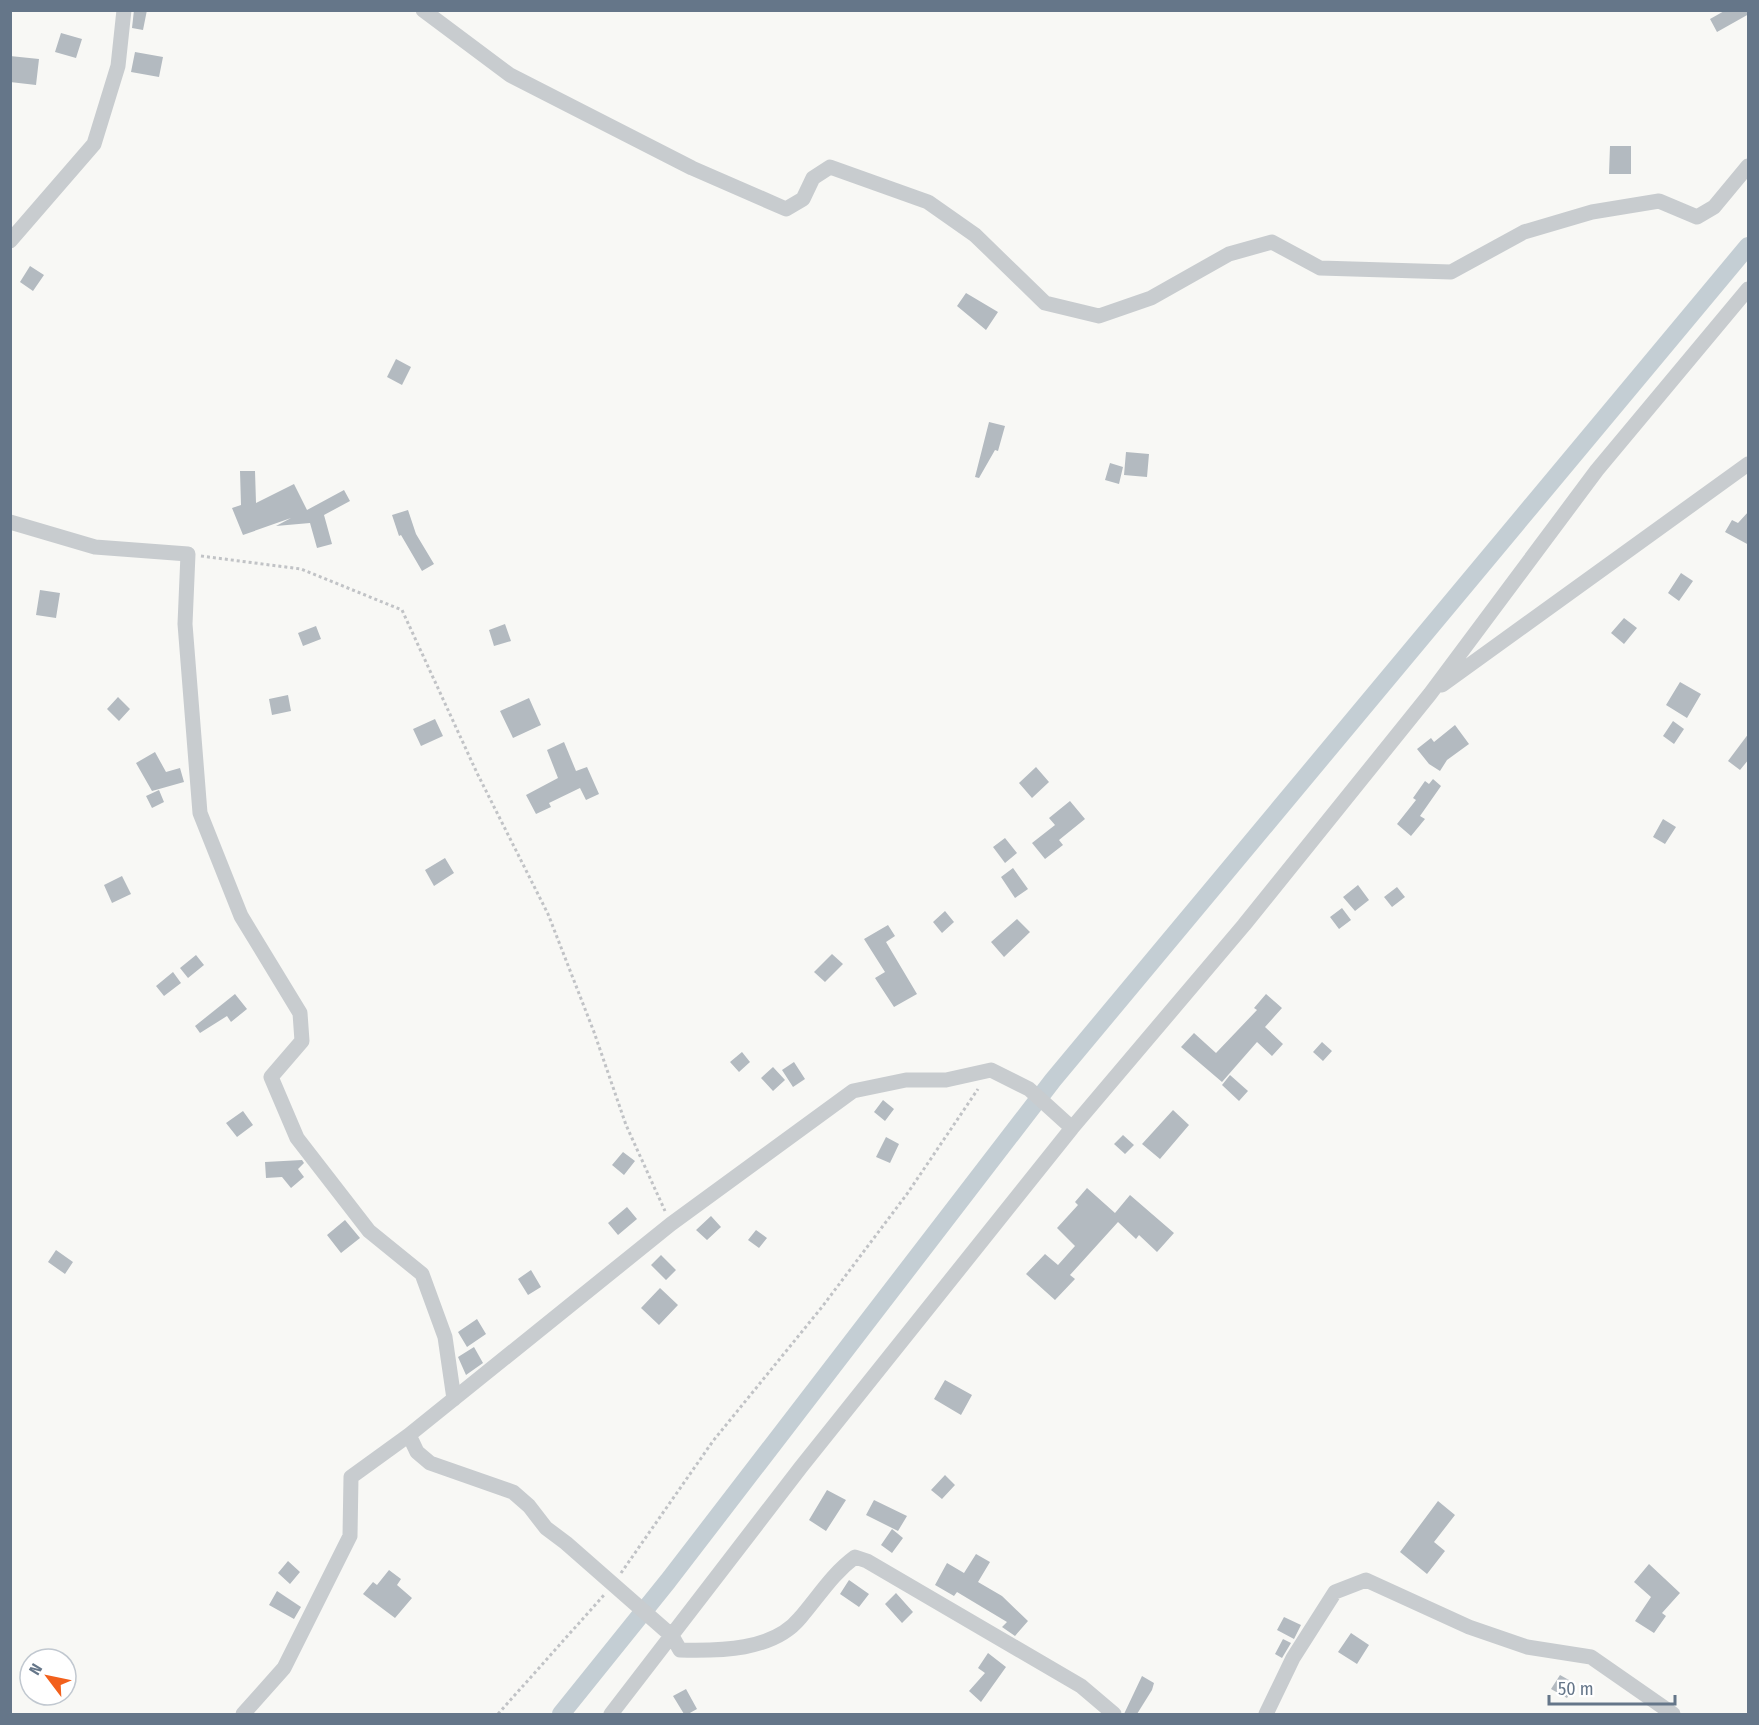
<svg xmlns="http://www.w3.org/2000/svg" width="1759" height="1725" font-family="'Fira Sans Condensed',sans-serif">
<style>
.lines{fill:none;stroke-linecap:round;stroke-linejoin:round}
.canal{stroke:#c4ced4;stroke-width:18}
.building{fill:#b3bac0}
.path{stroke:#c1c3c6;stroke-width:3;stroke-dasharray:3 3;stroke-linecap:butt}
.street{stroke:#c8cccf;stroke-width:15}
</style>
<rect width="100%" height="100%" fill="#f8f8f5"/>
<g class="lines">
<path class="canal" d="M561,1714L668,1581L1053,1080L1748,246"/>
</g>
<path class="building" d="M134,10H147L143,30L132,28Z
M1726,10H1749V14L1717,32L1710,19Z
M61,33L82,39L76,58L55,52Z
M135,52L163,57L159,77L131,72Z
M10,56L39,59L36,85L10,82Z
M1610,146H1631V174H1609Z
M30,266L44,275L33,291L20,282Z
M966,293L998,312L986,330L957,306Z
M396,359L411,367L402,385L387,377Z
M989,422L1005,426L998,451L995,450L979,478L975,477Z
M1126,452L1149,454L1147,477L1124,475Z
M1110,463L1123,467L1119,484L1105,480Z
M240,471H255L256,503L294,484L307,510L344,490L350,501L324,515L332,544L317,548L310,523L276,526L291,518L243,535L232,508L241,505Z
M408,510L416,534L434,564L422,571L401,535L399,536L392,515Z
M1749,511V545L1725,532L1732,520L1738,523Z
M1681,573L1693,581L1679,601L1668,593Z
M40,590L60,593L56,618L36,615Z
M1624,618L1637,628L1624,644L1611,633Z
M505,624L511,641L494,646L489,630Z
M316,626L321,639L303,646L298,633Z
M1680,682L1701,694L1687,718L1666,705Z
M288,695L291,711L272,715L269,699Z
M118,697L130,709L119,721L107,709Z
M529,698L541,725L513,738L500,711Z
M435,719L443,736L421,746L413,729Z
M1673,721L1684,729L1674,744L1663,736Z
M1455,725L1469,744L1447,760L1440,771L1429,764L1417,749L1431,738L1434,742Z
M1749,733V759L1740,770L1728,761Z
M564,742L576,771L587,767L599,794L586,800L580,788L549,803L551,807L536,814L526,795L558,778L547,750Z
M155,752L166,772L180,768L184,782L152,791L136,763Z
M1036,767L1049,782L1032,798L1019,783Z
M1433,779L1441,786L1420,816L1425,819L1411,836L1397,824L1416,800L1413,798L1425,781L1429,784Z
M159,790L164,802L152,808L146,796Z
M1070,801L1085,819L1059,840L1063,845L1045,859L1032,843L1055,825L1049,818Z
M1663,819L1676,827L1665,844L1653,837Z
M1005,838L1017,853L1005,863L993,847Z
M445,858L454,873L434,886L425,870Z
M1013,868L1028,889L1015,898L1001,877Z
M122,876L131,894L112,903L104,885Z
M1358,885L1369,900L1355,911L1343,897Z
M1397,887L1405,897L1392,907L1384,897Z
M1342,908L1351,920L1339,929L1330,917Z
M945,911L954,922L942,933L933,922Z
M1017,919L1030,932L1004,957L991,942Z
M888,925L895,936L886,942L917,994L894,1007L875,978L885,972L864,939Z
M832,954L843,964L825,982L814,972Z
M196,955L204,965L188,978L180,968Z
M173,972L181,983L164,996L156,986Z
M235,994L247,1009L231,1022L227,1016L200,1033L195,1026Z
M1266,994L1282,1008L1265,1027L1283,1044L1272,1056L1257,1042L1222,1082L1181,1047L1194,1033L1216,1053L1257,1010L1254,1008Z
M1322,1042L1332,1051L1323,1061L1313,1052Z
M742,1052L750,1062L739,1072L730,1062Z
M794,1062L805,1079L793,1087L782,1070Z
M773,1067L785,1080L773,1091L761,1078Z
M1230,1075L1248,1091L1239,1101L1222,1085Z
M883,1100L894,1109L885,1121L874,1112Z
M1173,1110L1189,1125L1160,1159L1142,1144Z
M243,1111L253,1125L237,1137L226,1123Z
M1123,1135L1134,1145L1125,1154L1114,1144Z
M886,1137L899,1144L890,1163L876,1157Z
M623,1152L635,1161L624,1175L612,1165Z
M302,1160L304,1163L298,1169L304,1177L291,1188L282,1177L266,1178L265,1162Z
M1087,1188L1115,1213L1130,1195L1174,1233L1157,1252L1139,1235L1136,1239L1118,1222L1070,1275L1075,1279L1055,1300L1026,1274L1045,1254L1058,1265L1075,1246L1057,1228L1078,1205L1075,1202Z
M627,1207L637,1219L618,1235L608,1223Z
M711,1216L721,1227L707,1240L696,1230Z
M345,1220L360,1238L341,1253L327,1235Z
M756,1230L767,1238L759,1248L748,1240Z
M56,1250L73,1262L65,1274L48,1262Z
M661,1255L676,1270L666,1280L651,1265Z
M531,1270L541,1287L528,1295L518,1279Z
M660,1288L678,1305L659,1325L641,1308Z
M477,1319L486,1334L467,1347L458,1332Z
M474,1347L483,1363L466,1375L458,1357Z
M945,1380L972,1395L961,1415L934,1399Z
M945,1475L955,1485L942,1499L931,1490Z
M827,1490L846,1500L826,1531L809,1520Z
M874,1500L907,1516L898,1531L866,1515Z
M1438,1501L1455,1515L1434,1542L1445,1551L1427,1574L1400,1552Z
M892,1529L903,1538L892,1553L881,1545Z
M976,1554L990,1562L978,1582L1002,1596L1028,1621L1015,1636L1002,1627L1007,1622L957,1592L954,1596L935,1585L947,1563L964,1573Z
M288,1561L300,1572L290,1584L278,1573Z
M1649,1564L1680,1593L1662,1613L1666,1616L1654,1633L1635,1621L1651,1597L1634,1582Z
M389,1570L401,1579L397,1585L412,1598L395,1618L363,1594L373,1582L377,1585Z
M849,1580L869,1594L859,1607L840,1594Z
M277,1591L301,1607L294,1619L269,1605Z
M896,1593L913,1612L902,1623L885,1604Z
M1284,1617L1301,1625L1294,1639L1277,1630Z
M1351,1633L1369,1645L1357,1664L1338,1652Z
M1283,1639L1291,1643L1282,1658L1275,1654Z
M988,1653L1006,1667L981,1702L969,1691L985,1673L978,1668Z
M1560,1675L1576,1684L1567,1698L1551,1689Z
M1142,1676L1154,1683L1152,1690L1137,1714H1124Z
M686,1689L697,1709L688,1714H684L673,1696Z"/>
<g class="lines">
<path class="path" d="M201,556L301,569L402,610L477,773L548,914L594,1032L626,1125L665,1211
M621,1573L713,1441L822,1307L907,1194L978,1089
M498,1714L604,1595"/>
<path class="street" d="M423,10L510,75L692,168L786,209L803,199L813,178L830,167L928,202L975,235L1045,303L1099,316L1151,298L1229,254L1272,242L1320,268L1451,272L1524,232L1592,212L1659,201L1697,217L1714,207L1748,166
M10,241L94,144L118,66L124,10
M10,522L95,547L188,554L185,624L200,813L241,916L300,1013L302,1041L271,1077L297,1138L369,1231L422,1274L445,1337L454,1399
M1442,685L1748,464
M409,1435L417,1452L430,1463L513,1492L529,1506L546,1528L566,1543L672,1636L680,1650C719,1651 773,1651 800,1618C819,1596 832,1574 855,1557L867,1561L1081,1686L1114,1714
M243,1714L284,1668L350,1536L351,1477L409,1435L671,1224L853,1091L906,1080H946L991,1070L1029,1089L1072,1128
M611,1714L801,1467L1072,1128L1244,925L1430,694L1597,470L1748,289
M1266,1714L1293,1658L1335,1592L1366,1580L1469,1627L1527,1647L1591,1657L1673,1714"/>
</g>
<rect width="1759" height="1725" fill="none" stroke="#657689" stroke-width="24"/>
<g transform="translate(48 1677) rotate(302)"><circle r="28" fill="#ffffff" stroke="#c1c8d0" stroke-width="1.5"/>
<path d="M0-4.5L10 22L0 15L-10 22Z" fill="#f2601c"/>
<text y="-9" font-size="16" font-weight="bold" text-anchor="middle" fill="#657689">N</text>
</g>
<path d="M1549 1695v9h126v-9" fill="none" stroke="#657689" stroke-width="3"/>
<text x="1558" y="1695" font-size="18" fill="#657689" stroke="#ffffff" stroke-width="4.5" paint-order="stroke">50 m</text>
</svg>
